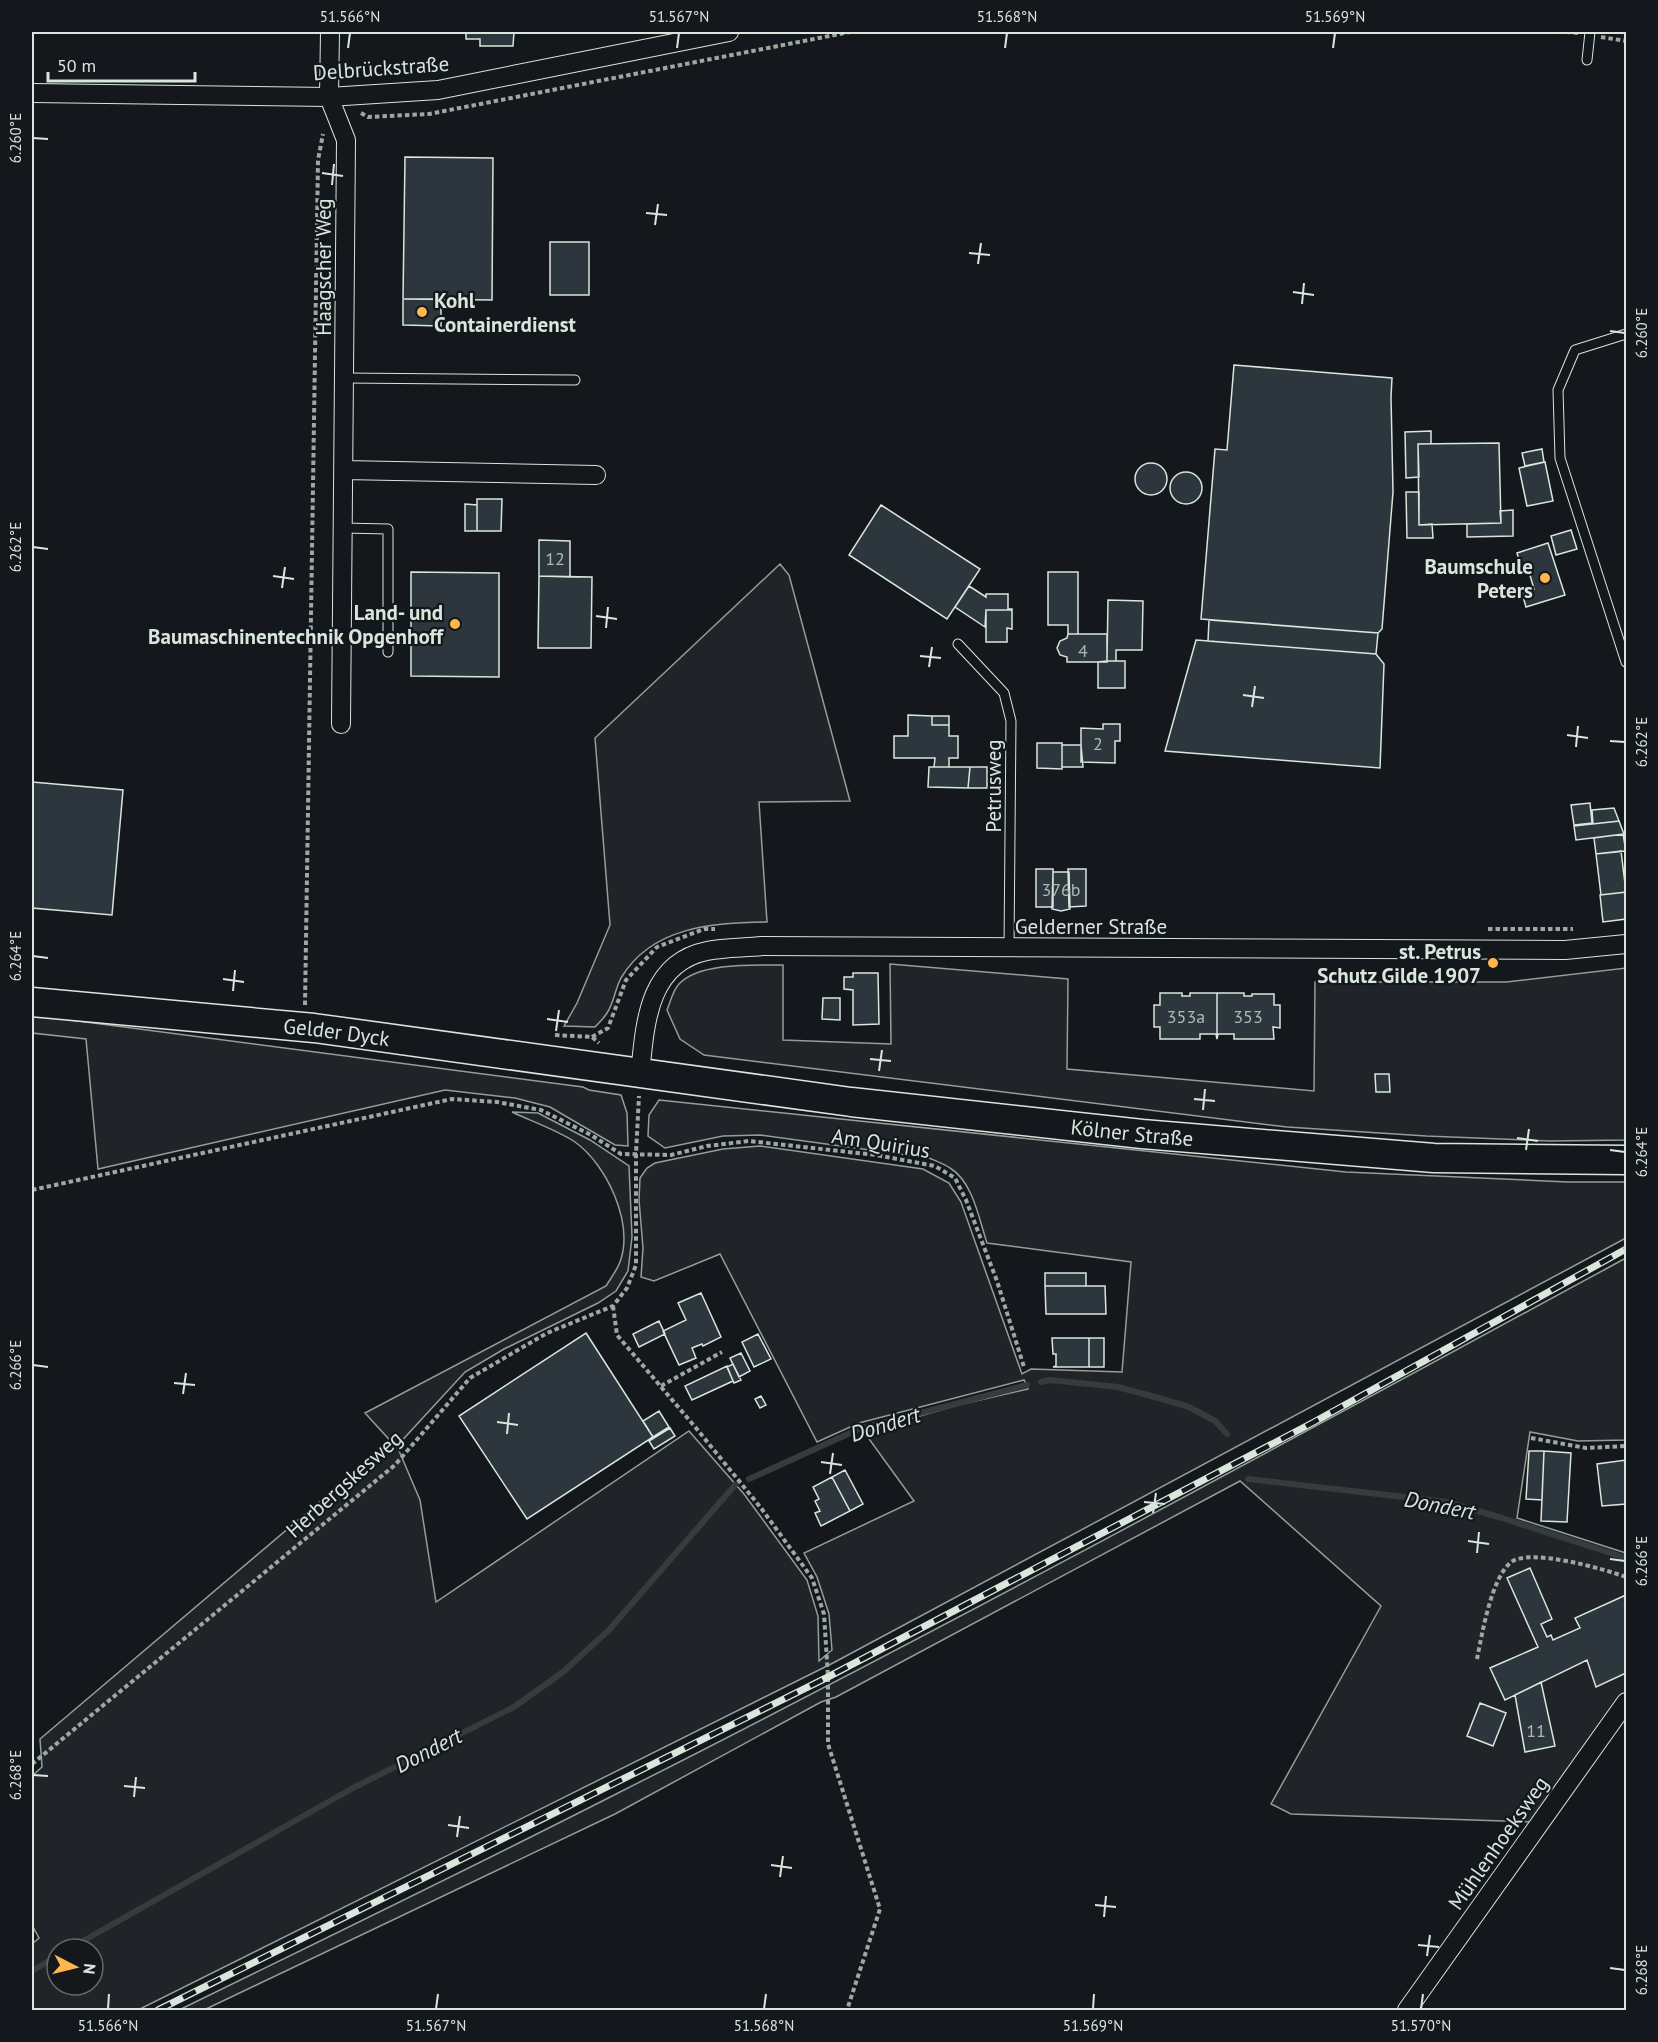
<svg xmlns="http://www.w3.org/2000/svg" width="1658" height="2042" font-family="'PT Sans',sans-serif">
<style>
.green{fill:#202428;stroke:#939e99;stroke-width:1.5;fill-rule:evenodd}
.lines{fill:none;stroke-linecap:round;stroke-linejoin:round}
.stream{stroke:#363b3e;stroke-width:6}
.building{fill:#2c363c;stroke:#d8e6dc;stroke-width:1.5}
.lane-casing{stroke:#d8e6dc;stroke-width:11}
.street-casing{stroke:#d8e6dc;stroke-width:20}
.primary-casing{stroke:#d8e6dc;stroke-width:31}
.path{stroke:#9da8a2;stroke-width:4;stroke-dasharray:4.5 3;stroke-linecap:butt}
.lane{stroke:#14181c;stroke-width:9}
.street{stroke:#14181c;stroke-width:18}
.primary{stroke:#14181c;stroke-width:28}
.rail-casing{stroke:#d8e6dc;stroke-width:7}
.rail{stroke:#14181c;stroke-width:4.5;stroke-dasharray:14;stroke-linecap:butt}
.ticks{fill:none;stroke:#d8e6dc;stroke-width:2}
.poi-dot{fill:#ffb74d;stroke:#14181c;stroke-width:2}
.labels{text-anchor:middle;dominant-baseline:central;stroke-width:4.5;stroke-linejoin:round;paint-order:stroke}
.number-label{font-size:18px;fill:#adbab4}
.street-label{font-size:21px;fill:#d8e6dc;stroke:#14181c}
.poi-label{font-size:21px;font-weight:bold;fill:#d8e6dc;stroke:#14181c;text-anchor:end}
.water-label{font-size:22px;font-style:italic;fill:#d8e6dc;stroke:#14181c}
.neatline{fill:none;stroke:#d8e6dc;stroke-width:2}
.ticks-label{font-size:15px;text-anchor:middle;fill:#d8e6dc}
</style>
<rect width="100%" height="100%" fill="#14181c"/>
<path class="green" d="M780,564L789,575L850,801L759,802L767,922C713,923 652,926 621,978C615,989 614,1003 607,1013C604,1018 599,1023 595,1027L564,1026L577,1003L610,925L595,738Z
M890,964L1068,979L1067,1069L1314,1091L1315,982H1506L1626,968V1140L1550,1141L1426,1136L1287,1127L704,1055L680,1039L667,1010C670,1003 673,990 679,984C699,962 755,965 783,965V1040L891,1044Z
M32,1015L583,1087L589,1090L621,1095L627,1113L628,1146L615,1145L550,1107L515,1098L445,1090L98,1169L86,1039L32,1033Z
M659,1100L1346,1172L1568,1182H1626V1238L833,1663L138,2010H32V1944L39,1938L32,1925V1776L42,1767L40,1739L376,1454L396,1447L365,1413L606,1286C611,1278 617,1270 620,1262C634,1223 607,1165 575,1142C559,1131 531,1121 512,1112L538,1113L590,1140L629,1166L632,1237L628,1271L616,1291L598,1303L504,1349L465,1372L397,1446L420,1500L436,1602L689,1431L744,1494L807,1580L818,1616L819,1661L832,1650L829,1614L817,1577L804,1553L914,1501L864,1432L958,1405L1028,1389L1024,1380L859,1423L817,1442L720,1254L654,1281L641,1277L643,1248L639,1200L640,1178L647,1168L655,1163L723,1149L760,1146L923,1169L949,1183L961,1202L1022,1374L1031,1369L1122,1372L1131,1262L987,1243C979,1219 973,1182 950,1168C944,1164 936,1161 929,1158L760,1135L723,1136L665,1148L648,1136L649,1115ZM57,1949H93V1985H57Z
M1626,1258V1440L1578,1441L1530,1432L1517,1518L1626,1553V1691L1618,1701L1531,1822L1291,1814L1271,1804L1381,1606L1240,1481L836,1697L821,1702L615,1814L204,2010H179C326,1938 473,1867 620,1792C959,1621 1292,1439 1626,1258Z"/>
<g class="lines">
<path class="stream" d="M1041,1382L1050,1380L1118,1387L1162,1399L1189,1407L1215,1421L1227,1434
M749,1479L859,1429L1027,1385
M1248,1479L1447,1502L1502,1518L1626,1558
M69,1949L353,1788L514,1707L563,1672L609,1630L735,1485
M32,1971L57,1956"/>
</g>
<path class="building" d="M466,32H514L513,46H480V39H466Z
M405,157L493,158L492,300L403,299Z
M550,242H589V295H550Z
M403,299H441V326L403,325Z
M1234,365L1392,378L1391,397L1393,492L1382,629L1378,633L1201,619L1215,449L1227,450Z
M1431,431V444H1418L1419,477L1406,478L1405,432Z
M1499,443L1501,523L1419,525L1418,444Z
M1542,449L1544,462L1525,466L1522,453Z
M1545,462L1553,501L1527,506L1519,468Z
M1135 479a16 16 0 1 1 32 0a16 16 0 1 1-32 0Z
M1170 488a16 16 0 1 1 32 0a16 16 0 1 1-32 0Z
M1406,492H1419V525L1432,524L1433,538H1407Z
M477,499H502L501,531H477Z
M465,504L477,505V531H465Z
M881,505L980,569L947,619L849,555Z
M1513,510V536L1467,537V524L1501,523L1500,511Z
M1571,530L1577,549L1556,555L1551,536Z
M539,540L570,541V577L539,576Z
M1548,543L1565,595L1526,607L1522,593L1534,589L1527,565L1521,567L1517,553Z
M411,572L499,573V677L411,676Z
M1048,572H1078V634H1068V625H1048Z
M539,576L592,577L591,648H538Z
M969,586L986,597V594H1008V610H986L985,627L955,607Z
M1108,600L1143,601L1142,650H1116V661H1107Z
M1010,609H1012V629L1007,628V642H986V610H1011Z
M1209,620L1378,633L1376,654L1208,641Z
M1068,634H1107V662H1067V657L1060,655L1057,648L1060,641L1067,638Z
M1196,640L1376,654L1384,664L1380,768L1165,751Z
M1107,661H1125V688H1098V662Z
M908,715L932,716V725H949V736H958V758H949V767H934L935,758H894V736H908Z
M932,716H949V725H932Z
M1103,724H1120V741H1115V763L1081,762V728L1103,729Z
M1037,743H1062V769L1037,768Z
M1062,745H1081L1083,767H1062Z
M929,767H970L968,788L928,787Z
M970,767H987V788H968Z
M32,782L123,790L112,915L32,908Z
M1590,803L1592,823L1574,825L1571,805Z
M1614,808L1619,821L1593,824L1592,810Z
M1619,821L1624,834L1576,840L1574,826Z
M1623,834L1626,851L1596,854L1594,838Z
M1621,851L1626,892L1601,895L1596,854Z
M1036,869H1053V907H1036Z
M1068,869H1086V906L1069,907Z
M1053,872H1069L1070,909L1061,911L1052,909Z
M1626,892V919L1603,922L1600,895Z
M853,973H878L879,1024L853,1025V990L844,989V977H853Z
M1160,993H1182V996H1190V993H1217V1039L1216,1034H1200V1039H1160V1027H1154V1005H1160Z
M1217,993H1244V996H1252V994H1274V1005H1280V1028L1273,1027L1274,1039H1234V1034H1218L1217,1039Z
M823,998H840V1020L822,1019Z
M1375,1074H1389L1390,1092H1376Z
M1045,1273H1086V1286H1045Z
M1045,1286H1105L1106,1314H1046Z
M701,1293L721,1337L703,1346L702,1344L692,1348L696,1358L679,1365L663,1331L686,1320L678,1303Z
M659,1321L665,1334L639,1347L633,1334Z
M586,1333L653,1437L527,1519L459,1416Z
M758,1334L771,1359L754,1367L742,1342Z
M1052,1338H1089V1367H1053L1056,1366V1354H1053Z
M1089,1338H1104V1367H1089Z
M741,1353L750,1371L739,1377L730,1358Z
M733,1364L741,1380L734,1383L727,1367Z
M727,1366L733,1381L692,1400L685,1386Z
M761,1396L766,1405L760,1408L755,1399Z
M659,1411L669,1427L653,1437L643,1421Z
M670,1428L675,1436L654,1449L649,1441Z
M1529,1451H1544L1542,1500L1526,1499Z
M1544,1451L1571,1453L1567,1522L1541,1521Z
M1626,1460V1504L1602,1506L1597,1464Z
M845,1470L863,1504L850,1511L832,1477Z
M832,1477L850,1511L821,1526L815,1513L820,1511L815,1501L819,1499L813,1487Z
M1530,1568L1552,1619L1541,1624L1547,1637L1551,1635L1553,1640L1580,1628L1575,1618L1626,1595V1673L1596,1687L1587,1660L1505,1700L1490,1668L1538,1647L1507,1578Z
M1541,1682L1555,1746L1525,1752L1515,1695Z
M1480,1703L1506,1713L1493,1746L1467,1736Z"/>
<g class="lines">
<defs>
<path id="lane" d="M1587,60L1590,32
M1626,334L1575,350L1558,390L1560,458L1626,662
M345,378L575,380
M343,528L388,529V652
M958,644L1004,693L1011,721L1009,948"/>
<path id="street" d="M330,32L329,97L346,140L341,724
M32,93L329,97L438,90L729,32
M344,470L596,475
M640,1074C645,1026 647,963 707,951C725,947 744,948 762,946L1565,950L1626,944
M1407,2010L1626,1702"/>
<g id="primary">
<path id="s1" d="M32,1002L314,1028L851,1102L1142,1134L1434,1158L1626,1160"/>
</g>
</defs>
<use href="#lane" class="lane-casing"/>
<use href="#street" class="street-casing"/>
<use href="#primary" class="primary-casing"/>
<path class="path" d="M1566,32L1578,33
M1601,37L1626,41
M361,113L368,117L429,114L850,32
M1488,929H1573
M305,1005L318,160L323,134
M555,1035L592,1037L599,1043
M592,1037L608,1028L626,980L657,947L704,929H715
M32,1190L452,1099L497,1102L541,1110L591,1135L621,1154L671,1155L707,1146L749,1141L876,1155L935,1166L955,1178L966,1200L997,1281L1024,1367
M613,1306L617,1335L696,1428L761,1508L812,1578L824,1614L828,1677V1744L880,1909L847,2010
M661,1386L722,1352
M1531,1438L1586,1448L1626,1446
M1477,1659C1482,1634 1491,1580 1510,1563C1528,1547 1604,1569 1626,1577
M32,1764L395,1465L470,1378L547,1333L613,1306L627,1288L636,1265V1153L639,1096"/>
<use href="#lane" class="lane"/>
<use href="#street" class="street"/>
<use href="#primary" class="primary"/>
<defs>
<path id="rail" d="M158,2010L828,1677L1314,1422L1626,1249"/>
</defs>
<use href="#rail" class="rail-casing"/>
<use href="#rail" class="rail"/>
</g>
<path class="ticks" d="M348,48L350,33M677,48L679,33M1005,48L1007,33M1333,48L1335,33M33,138L48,139M322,173L343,176M332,185L334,164M646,213L667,215M655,225L658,204M969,253L990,255M978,264L981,243M1293,292L1314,295M1302,304L1304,283M1610,331L1625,333M33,547L48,549M273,576L294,579M282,588L285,567M596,616L617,619M606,628L608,607M920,656L941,658M929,667L932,647M1243,695L1264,698M1252,707L1255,686M1567,735L1588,738M1610,741L1625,742M1576,747L1578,726M33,956L48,958M223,979L244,982M233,991L235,970M547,1019L568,1022M556,1031L559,1010M870,1059L891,1061M879,1071L882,1050M1194,1099L1215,1101M1203,1110L1205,1089M1517,1138L1538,1141M1526,1150L1529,1129M1610,1150L1625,1152M33,1365L48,1367M174,1383L195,1385M183,1394L186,1373M497,1422L518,1425M507,1434L509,1413M821,1462L842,1465M830,1474L833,1453M1144,1502L1165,1504M1153,1513L1156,1493M1468,1541L1489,1544M1477,1553L1479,1532M1610,1559L1625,1561M33,1775L48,1776M124,1786L145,1788M134,1797L136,1777M448,1825L469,1828M457,1837L460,1816M771,1865L792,1868M780,1877L783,1856M1095,1905L1116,1907M1104,1917L1106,1896M1418,1945L1439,1947M1427,1956L1430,1935M1610,1968L1625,1970M108,2009L109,1994M436,2009L438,1994M764,2009L766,1994M1093,2009L1094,1994M1421,2009L1423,1994"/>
<g class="poi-dot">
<circle cx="422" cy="312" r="6"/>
<circle cx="1545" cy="578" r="6"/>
<circle cx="455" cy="624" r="6"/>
<circle cx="1493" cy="963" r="6"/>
</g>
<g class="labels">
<g class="number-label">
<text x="555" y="558">12</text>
<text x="1083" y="650">4</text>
<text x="1098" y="743">2</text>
<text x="1061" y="889">376b</text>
<text x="1186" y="1016">353a</text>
<text x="1248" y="1016">353</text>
<text x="1536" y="1730">11</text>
</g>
<g class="street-label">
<text transform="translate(381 68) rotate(-4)">Delbrückstraße</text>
<text transform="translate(323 267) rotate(-90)">Haagscher Weg</text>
<text transform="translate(993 786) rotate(-90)">Petrusweg</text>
<text x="1091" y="926">Gelderner Straße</text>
<text stroke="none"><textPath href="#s1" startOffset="306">Gelder Dyck</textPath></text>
<text stroke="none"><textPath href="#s1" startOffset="1108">Kölner Straße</textPath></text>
<text transform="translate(881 1143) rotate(9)">Am Quirius</text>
<text transform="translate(344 1484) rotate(-42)">Herbergskesweg</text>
<text transform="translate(1498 1843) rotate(-55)">Mühlenhoeksweg</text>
</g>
<g class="poi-label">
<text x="434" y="300" text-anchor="start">Kohl<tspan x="434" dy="24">Containerdienst</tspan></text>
<text x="1533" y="566">Baumschule<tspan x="1533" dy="24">Peters</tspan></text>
<text x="443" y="612">Land- und<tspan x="443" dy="24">Baumaschinentechnik Opgenhoff</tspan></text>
<text x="1481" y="951">st. Petrus<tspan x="1481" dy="24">Schutz Gilde 1907</tspan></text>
</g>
<g class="water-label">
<text transform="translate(885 1424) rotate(-17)">Dondert</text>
<text transform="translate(1440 1505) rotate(11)">Dondert</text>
<text transform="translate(428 1750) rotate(-27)">Dondert</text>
</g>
</g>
<rect width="1658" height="2042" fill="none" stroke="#14181c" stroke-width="66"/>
<g transform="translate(75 1967) rotate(97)"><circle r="28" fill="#14181c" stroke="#626a69" stroke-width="1.5"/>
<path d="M0-4.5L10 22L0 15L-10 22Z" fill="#ffb74d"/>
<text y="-9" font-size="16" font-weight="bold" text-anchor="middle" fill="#d8e6dc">N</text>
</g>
<path d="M48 72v9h147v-9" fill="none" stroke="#d8e6dc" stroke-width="3"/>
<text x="57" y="72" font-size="18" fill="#d8e6dc" stroke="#14181c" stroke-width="4.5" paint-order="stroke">50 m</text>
<rect x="33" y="33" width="1592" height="1976" class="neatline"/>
<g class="ticks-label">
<text x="350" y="22">51.566°N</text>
<text x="679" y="22">51.567°N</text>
<text x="1007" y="22">51.568°N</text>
<text x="1335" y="22">51.569°N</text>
<text transform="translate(16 138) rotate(-90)" y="5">6.260°E</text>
<text transform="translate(1642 333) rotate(-90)" y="5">6.260°E</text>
<text transform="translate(16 547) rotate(-90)" y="5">6.262°E</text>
<text transform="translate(1642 742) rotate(-90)" y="5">6.262°E</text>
<text transform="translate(16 956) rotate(-90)" y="5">6.264°E</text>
<text transform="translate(1642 1152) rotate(-90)" y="5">6.264°E</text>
<text transform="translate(16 1365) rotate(-90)" y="5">6.266°E</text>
<text transform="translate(1642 1561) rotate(-90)" y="5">6.266°E</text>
<text transform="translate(16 1775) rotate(-90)" y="5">6.268°E</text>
<text transform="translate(1642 1970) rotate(-90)" y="5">6.268°E</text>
<text x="108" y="2031">51.566°N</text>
<text x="436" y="2031">51.567°N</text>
<text x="764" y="2031">51.568°N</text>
<text x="1093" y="2031">51.569°N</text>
<text x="1421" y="2031">51.570°N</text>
</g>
</svg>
